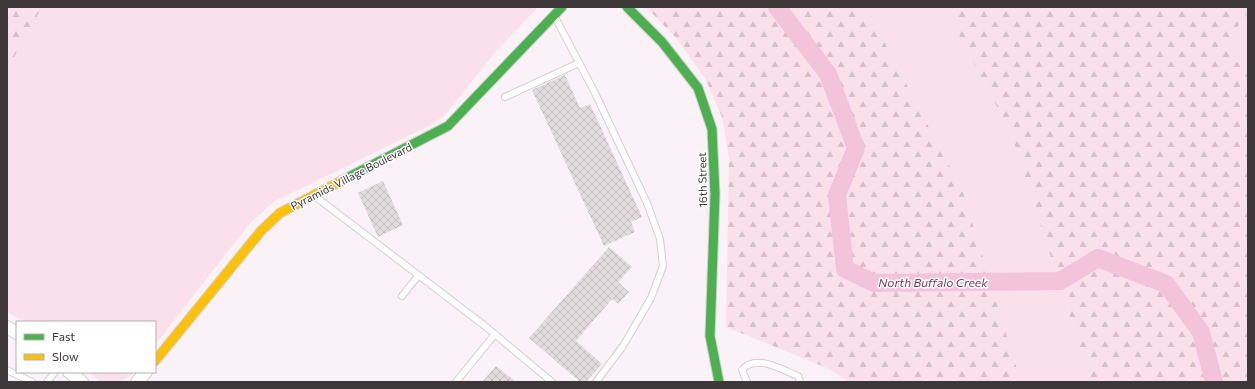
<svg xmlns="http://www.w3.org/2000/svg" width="1255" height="389" font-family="Commissioner,sans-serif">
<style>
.green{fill:#f9e0eb}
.forest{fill:url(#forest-firs)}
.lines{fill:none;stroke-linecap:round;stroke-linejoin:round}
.river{stroke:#f2c3d9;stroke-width:18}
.building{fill:url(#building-cross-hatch)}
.lane-casing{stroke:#d4ced1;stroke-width:8}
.street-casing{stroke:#d4ced1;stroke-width:14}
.fast-casing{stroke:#d4ced1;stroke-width:11}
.slow-casing{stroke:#d4ced1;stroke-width:11}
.lane{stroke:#fefdfe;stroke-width:6}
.street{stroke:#fefdfe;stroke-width:12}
.fast{stroke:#4caf50;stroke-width:9}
.slow{stroke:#ffc107;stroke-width:9}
.labels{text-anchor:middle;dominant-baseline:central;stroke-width:3;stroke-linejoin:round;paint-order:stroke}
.street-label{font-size:11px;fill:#3e373a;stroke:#fff}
.water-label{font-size:12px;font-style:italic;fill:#7f365c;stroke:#fff}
</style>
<defs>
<pattern id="forest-firs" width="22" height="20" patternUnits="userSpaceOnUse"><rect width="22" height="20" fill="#f9e0eb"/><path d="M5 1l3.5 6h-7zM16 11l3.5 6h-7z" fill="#d6c1ca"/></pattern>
<pattern id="building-cross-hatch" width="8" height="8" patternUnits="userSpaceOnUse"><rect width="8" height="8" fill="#e1dbdd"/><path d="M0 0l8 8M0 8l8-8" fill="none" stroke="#c2bdbe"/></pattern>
</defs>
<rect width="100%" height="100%" fill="#faf2f6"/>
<path class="green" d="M42,7H538L493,55L447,113L433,124L275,201L250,223L155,345V322H25L7,312V70Z
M866,7H944L1011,133L1091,382H1021L963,192Z
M1248,13V69L1233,60L1227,41Z
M89,372H134C127,381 110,386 99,380C96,378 92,374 89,372Z"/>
<path class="forest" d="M7,7H42L7,70Z
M646,7H866L963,192L1021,382H849L827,368L726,327L729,158L722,117L705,78L677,39Z
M944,7H1248V13L1227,41L1233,60L1248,69V382H1091L1011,133Z"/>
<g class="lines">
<path class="river" d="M777,7L828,74L856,148L837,195L845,269L874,283L1060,281L1098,258L1166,284L1201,332L1214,382"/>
</g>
<path class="building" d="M565,75L580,108L590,104L642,217L631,222L635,232L604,246L532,90Z
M383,181L403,225L378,237L358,193Z
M609,247L632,267L618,282L629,292L618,304L612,299L576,341L602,364L586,382H580L529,338Z
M496,366L516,382H482Z"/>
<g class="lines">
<defs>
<path id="lane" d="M555,17L595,93L647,203L660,239L663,266L651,298L623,346L596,382
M505,97L579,63
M316,197L485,326L552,382
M402,296L418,276
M7,370L32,382
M47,382L55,372
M456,382L495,334
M747,382L742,370C756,353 782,370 798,376L800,382"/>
<path id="street" d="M7,327L17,333
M69,372L82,382
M137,382L146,372"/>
<path id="fast" d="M627,7L662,42L698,88L712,129L715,194L710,336L719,382
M341,181L448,126L562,7"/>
<path id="slow" d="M155,361L261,231L280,213L341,181"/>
</defs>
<use href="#lane" class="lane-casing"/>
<use href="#street" class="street-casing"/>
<use href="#fast" class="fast-casing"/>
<use href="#slow" class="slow-casing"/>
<use href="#lane" class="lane"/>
<use href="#street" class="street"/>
<use href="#fast" class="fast"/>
<use href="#slow" class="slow"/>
</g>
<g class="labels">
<g class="street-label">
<text transform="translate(351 176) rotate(-27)">Pyramids Village Boulevard</text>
<text transform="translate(702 180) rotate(-91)">16th Street</text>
</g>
<g class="water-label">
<text x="933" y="282">North Buffalo Creek</text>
</g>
</g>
<rect width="1255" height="389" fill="none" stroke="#3e373a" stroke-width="16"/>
<rect x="16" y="321" width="140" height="52" fill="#ffffff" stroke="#b2afb0"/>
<rect x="24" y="334" width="20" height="6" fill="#4caf50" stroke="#b2afb0"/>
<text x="52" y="341" font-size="12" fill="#3e373a">Fast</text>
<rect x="24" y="354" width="20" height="6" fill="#ffc107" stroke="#b2afb0"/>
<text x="52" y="361" font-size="12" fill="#3e373a">Slow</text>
</svg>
